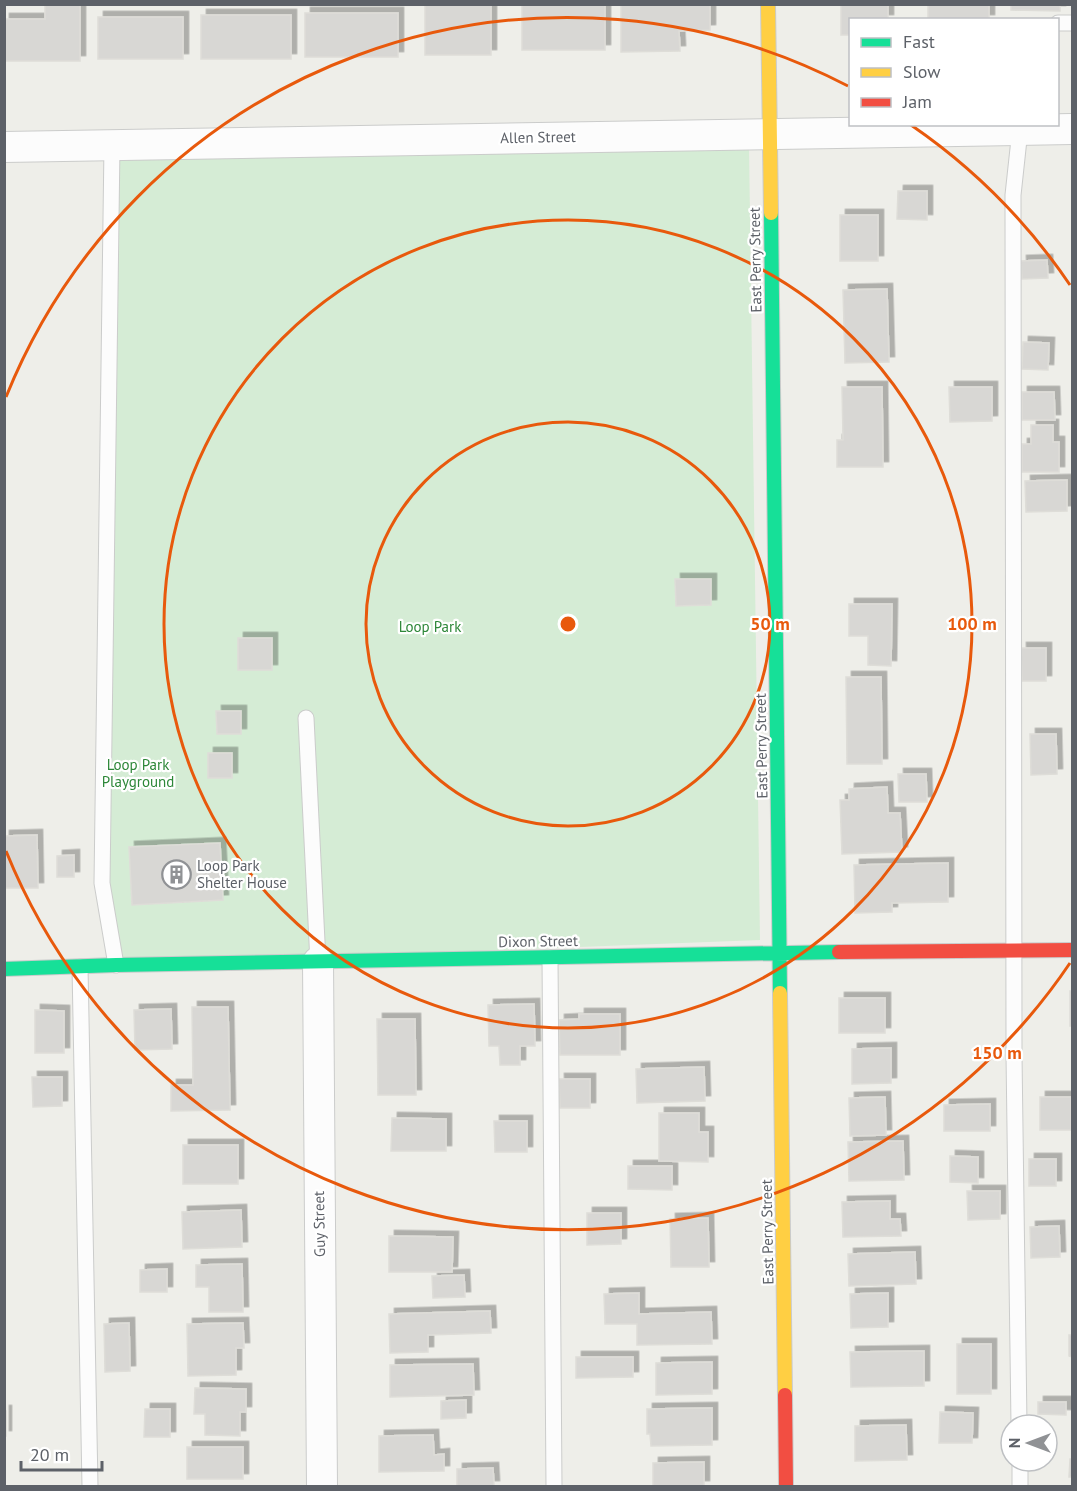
<svg xmlns="http://www.w3.org/2000/svg" width="1077" height="1491" font-family="'PT Sans',sans-serif">
<style>
.green{fill:#d5ecd5}
.building{fill:#d8d7d4;stroke:#deddd8;stroke-width:1.5;filter:url(#shadow)}
.lines{fill:none;stroke-linecap:round;stroke-linejoin:round}
.lane-casing{stroke:#cbcccb;stroke-width:17}
.street-casing{stroke:#cbcccb;stroke-width:32}
.fast-casing{stroke:#cacbcb;stroke-width:16}
.slow-casing{stroke:#cacbcb;stroke-width:16}
.jam-casing{stroke:#cacbcb;stroke-width:16}
.lane{stroke:#fcfcfc;stroke-width:15}
.street{stroke:#fcfcfc;stroke-width:30}
.fast{stroke:#16e098;stroke-width:14}
.slow{stroke:#ffcf43;stroke-width:14}
.jam{stroke:#f24e42;stroke-width:14}
.ring{fill:none;stroke:#e8590c;stroke-width:3}
.labels{text-anchor:middle;dominant-baseline:central;stroke-width:4.5;stroke-linejoin:round;paint-order:stroke}
.street-label{font-size:15px;fill:#5d6168;stroke:#fff}
.park-label{font-size:15px;fill:#2d8738;stroke:#fff}
.poi-label{font-size:15px;fill:#5d6168;stroke:#fff;text-anchor:start}
.centre{fill:#e8590c;stroke:#fff;stroke-width:3}
.ring-label{font-size:18px;text-anchor:middle;font-weight:bold;fill:#e8590c;stroke:#fff;stroke-width:4.5;stroke-linejoin:round;paint-order:stroke}
</style>
<defs>
<filter id="shadow"><feDropShadow dx="5.5" dy="-5.5" stdDeviation="0" flood-color="#0004"/></filter>
</defs>
<rect width="100%" height="100%" fill="#eeeee9"/>
<path class="green" d="M112,145H749L760,940L116,965L102,883Z"/>
<path class="building" d="M425,4H491V55H425Z
M522,4H605V50H522Z
M621,4H710V30L679,31L680,51L621,52Z
M841,4H888V20H850V35H841Z
M928,4H989V20H928Z
M1011,4H1060V11L1011,10Z
M45,5H80V61H4V19H45Z
M305,13H398V57H305Z
M201,15H291V59H201Z
M98,17H183V59H98Z
M898,191H927V220L897,219Z
M840,215H878V261H840Z
M1047,260L1048,278L1022,279L1021,261Z
M887,289L889,362L845,363L843,290Z
M1023,342L1049,343L1048,370L1022,369Z
M842,387H882L883,467H837V440H843Z
M949,387H992V421L950,422Z
M1022,392H1054L1055,420H1022Z
M1031,425H1053V442H1059V472H1022V444H1031Z
M1067,480V511L1026,512L1025,481Z
M675,579H711V605L676,606Z
M849,604H892L891,666L868,665V636H849Z
M238,638H272V670H238Z
M1021,648H1046V681H1022Z
M846,677H881L882,764H847Z
M216,711H241V734H217Z
M1030,734H1056L1057,774L1031,775Z
M208,753H232V778H208Z
M898,774H926L927,802H899Z
M887,787L888,813H900L902,852L842,854L840,800H849V789Z
M37,835L38,888H4V836Z
M220,843L223,900L132,905L129,847Z
M74,855V877H57V856Z
M948,863V902L892,903V912L855,913L854,865Z
M1070,991H1072V1026H1070Z
M839,998H885V1033H839Z
M534,1004L535,1046H520V1065H500L499,1046H489L488,1005Z
M192,1007H228L230,1110L171,1111V1085H193Z
M171,1009L172,1049L135,1050L134,1010Z
M35,1010L64,1011V1053H35Z
M579,1014H620V1055H560L559,1020L579,1019Z
M377,1019H415L416,1095H378Z
M891,1048V1083L852,1084V1049Z
M704,1067L705,1101L637,1103L636,1069Z
M32,1077H62V1106L33,1107Z
M559,1079H590V1108H560Z
M885,1097L886,1135L850,1136L849,1098Z
M1040,1097H1071V1130H1040Z
M990,1104V1131H944V1105Z
M659,1113H699V1132H708V1162L659,1161Z
M392,1118L446,1119V1151H391Z
M494,1121H527V1152H495Z
M903,1141L904,1180L849,1181L848,1142Z
M183,1145H238V1184H183Z
M950,1156L978,1157V1183L950,1182Z
M1029,1159H1056V1186H1029Z
M628,1166H672V1190L628,1189Z
M967,1191H1000V1219L968,1220Z
M890,1201V1219H900L901,1236L843,1237L842,1202Z
M241,1210L242,1247L183,1249L182,1212Z
M587,1213H621V1244L587,1245Z
M708,1218L709,1267H671L670,1219Z
M1059,1226L1060,1257L1031,1258L1030,1227Z
M389,1236L453,1237L452,1272H389Z
M915,1252L916,1284L849,1286L848,1254Z
M242,1264L243,1312H209V1287H196V1265Z
M167,1269V1292H140V1270Z
M464,1275L465,1297L433,1298L432,1276Z
M639,1293V1314L711,1312L712,1344L637,1345V1324H605L604,1294Z
M888,1293V1327L851,1328L850,1294Z
M490,1311L491,1333L428,1335V1352L390,1353L389,1314Z
M129,1323L130,1371L105,1372L104,1324Z
M243,1323L244,1348H236V1375L188,1376L187,1324Z
M1069,1335H1072V1357L1069,1356Z
M957,1344H991V1394H957Z
M924,1351V1386L851,1387L850,1352Z
M576,1357H633V1377L576,1378Z
M712,1362V1394L656,1395V1363Z
M473,1364L474,1395L390,1397V1365Z
M195,1388L246,1389V1412H240V1436L205,1435V1414H194Z
M466,1400V1418L441,1419V1401Z
M1038,1402H1066V1415L1038,1414Z
M712,1408V1445L651,1446L650,1434H647V1409Z
M145,1409H170V1437H144Z
M4,1411H6V1436H4Z
M940,1412L973,1413L972,1443H939Z
M906,1425L907,1460L855,1461V1426Z
M433,1435L434,1455L444,1454V1471L379,1472V1436Z
M187,1447H243V1479H187Z
M1070,1459H1072V1477H1069Z
M704,1462V1486H653V1463Z
M493,1468L494,1486H457V1469Z"/>
<g class="lines">
<defs>
<path id="lane" d="M1058,23H1072
M112,145L102,883L116,965
M306,718L318,962
M550,958L554,1486
M80,967L90,1486
M1019,1425L1014,1055L1013,195L1020,130
M1020,1461V1486"/>
<path id="street" d="M4,147L1072,129
M318,962L322,1486"/>
<path id="fast" d="M771,213L780,993
M4,969L116,965L839,952"/>
<path id="slow" d="M768,4L771,213
M780,993L785,1395"/>
<path id="jam" d="M839,952L1072,950
M785,1395L786,1486"/>
</defs>
<use href="#lane" class="lane-casing"/>
<use href="#street" class="street-casing"/>
<use href="#fast" class="fast-casing"/>
<use href="#slow" class="slow-casing"/>
<use href="#jam" class="jam-casing"/>
<use href="#lane" class="lane"/>
<use href="#street" class="street"/>
<use href="#fast" class="fast"/>
<use href="#slow" class="slow"/>
<use href="#jam" class="jam"/>
</g>
<g class="ring">
<circle cx="568" cy="624" r="202"/>
<circle cx="568" cy="624" r="404"/>
<path d="M1070 963A606 606 0 0 1 6 851M6 397A606 606 0 0 1 848 86M911 125A606 606 0 0 1 1070 285"/>
</g>
<defs>
<symbol id="building-ring" viewBox="-11 -11 22 22"><circle r="9.5" fill="#fff" stroke="#909295" stroke-width="1.5"/><path d="M-4-6H4V6H1V3H-1V6H-4ZM-2.5-4.3h1.7v1.8h-1.7ZM.8-4.3h1.7v1.8H.8ZM-2.5-1h1.7V.8h-1.7ZM.8-1h1.7V.8H.8Z" fill="#909295"/></symbol>
</defs>
<g fill-rule="evenodd">
<use href="#building-ring" x="160" y="858" width="33" height="33"/>
</g>
<g class="labels">
<g class="street-label">
<text transform="translate(538 137) rotate(-1)">Allen Street</text>
<text transform="translate(755 260) rotate(-91)">East Perry Street</text>
<text transform="translate(761 746) rotate(-91)">East Perry Street</text>
<text transform="translate(538 941) rotate(-1)">Dixon Street</text>
<text transform="translate(319 1224) rotate(-91)">Guy Street</text>
<text transform="translate(767 1232) rotate(-91)">East Perry Street</text>
</g>
<g class="park-label">
<text x="430" y="626">Loop Park</text>
<text x="138" y="764">Loop Park<tspan x="138" dy="17">Playground</tspan></text>
</g>
<g class="poi-label">
<text x="197" y="865">Loop Park<tspan x="197" dy="17">Shelter House</tspan></text>
</g>
</g>
<circle cx="568" cy="624" r="9" class="centre"/>
<g class="ring-label">
<text x="770" y="630">50 m</text>
<text x="972" y="630">100 m</text>
<text x="997" y="1059">150 m</text>
</g>
<rect width="1077" height="1491" fill="none" stroke="#5d6168" stroke-width="12"/>
<rect x="849" y="18" width="210" height="108" fill="#ffffff" stroke="#bec0c3" stroke-width="1.5"/>
<rect x="861" y="38" width="30" height="9" fill="#16e098" stroke="#bec0c3" stroke-width="1.5"/>
<text x="903" y="48" font-size="18" fill="#5d6168">Fast</text>
<rect x="861" y="68" width="30" height="9" fill="#ffcf43" stroke="#bec0c3" stroke-width="1.5"/>
<text x="903" y="78" font-size="18" fill="#5d6168">Slow</text>
<rect x="861" y="98" width="30" height="9" fill="#f24e42" stroke="#bec0c3" stroke-width="1.5"/>
<text x="903" y="108" font-size="18" fill="#5d6168">Jam</text>
<g transform="translate(1029 1443) rotate(270)"><circle r="28" fill="#ffffff" stroke="#bec0c3" stroke-width="1.5"/>
<path d="M0-4.5L10 22L0 15L-10 22Z" fill="#909295"/>
<text y="-9" font-size="16" font-weight="bold" text-anchor="middle" fill="#5d6168">N</text>
</g>
<path d="M21 1461v9h81v-9" fill="none" stroke="#5d6168" stroke-width="3"/>
<text x="30" y="1461" font-size="18" fill="#5d6168" stroke="#ffffff" stroke-width="4.5" paint-order="stroke">20 m</text>
</svg>
